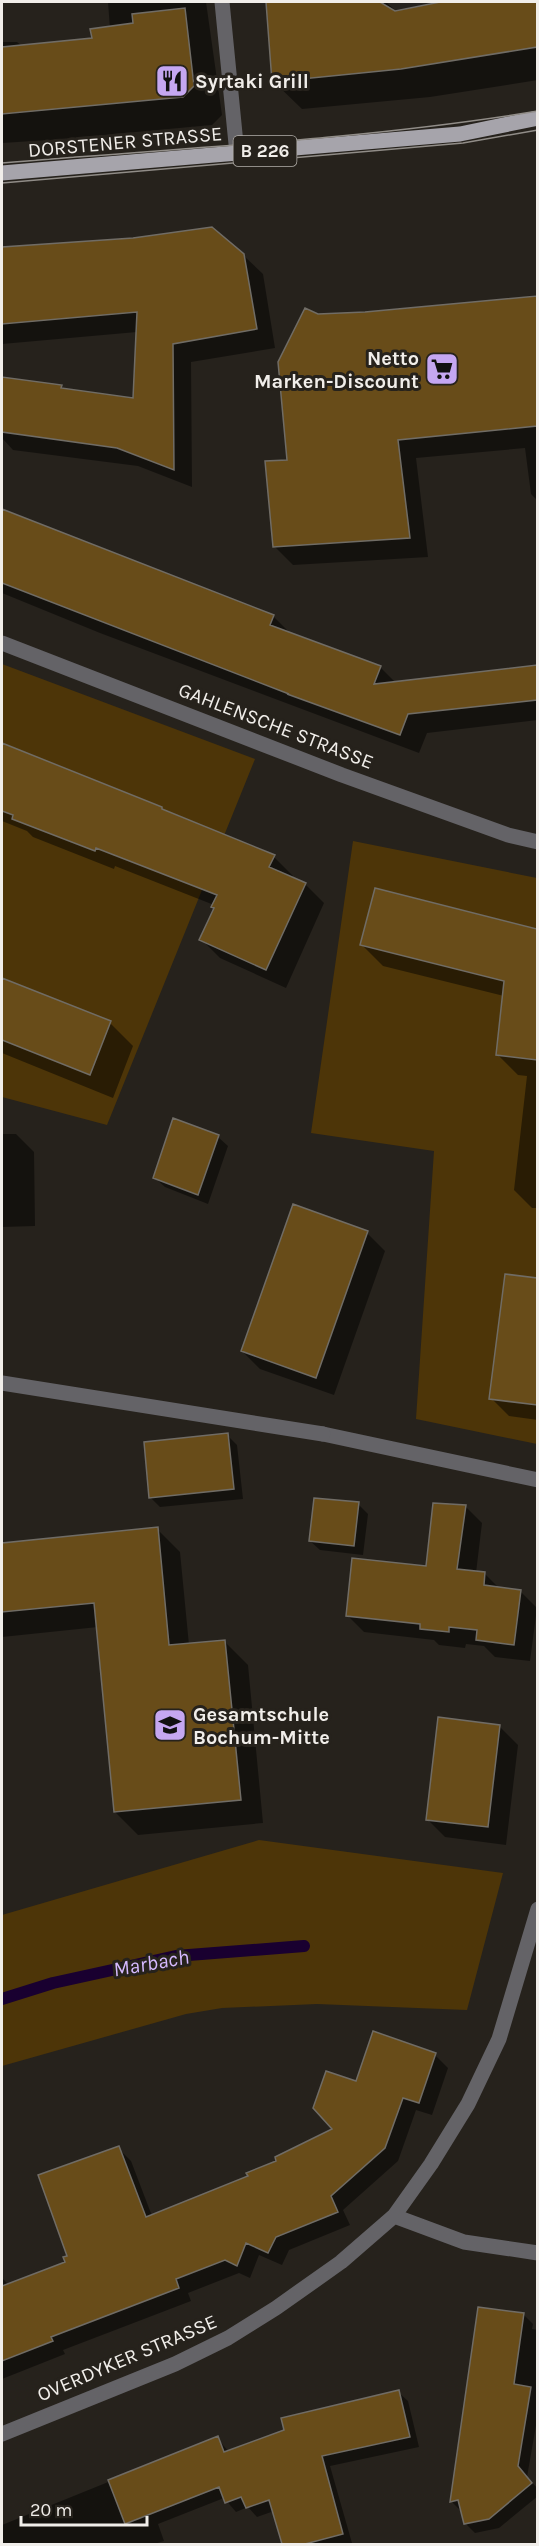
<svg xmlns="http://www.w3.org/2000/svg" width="539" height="2546" font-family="Karla,sans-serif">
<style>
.green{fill:#4d3508}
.shadow{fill:#0007}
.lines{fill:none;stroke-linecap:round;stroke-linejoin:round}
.stream{stroke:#190030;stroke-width:12}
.building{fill:#684c19;stroke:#706c65;stroke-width:1.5}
.service{stroke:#646367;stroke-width:15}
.pedestrian{stroke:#646367;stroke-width:15}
.minor{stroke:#646367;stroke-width:15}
.tertiary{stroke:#646367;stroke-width:15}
.primary{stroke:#a6a4ab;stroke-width:15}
.tram{stroke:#918d88;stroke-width:1.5}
.labels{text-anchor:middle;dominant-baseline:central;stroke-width:6;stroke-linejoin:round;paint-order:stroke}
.shield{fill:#26221c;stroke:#b4b1ac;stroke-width:1.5}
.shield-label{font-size:18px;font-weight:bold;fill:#f1eeea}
.poi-label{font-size:20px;font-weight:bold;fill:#f1eeea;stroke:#26221c;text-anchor:start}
.street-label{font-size:20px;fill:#f1eeea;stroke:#26221c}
.water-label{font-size:21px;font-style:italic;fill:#d5b9fe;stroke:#26221c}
</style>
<rect width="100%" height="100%" fill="#26221c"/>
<path class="green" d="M2,664L255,759L107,1125L2,1097Z
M353,841L537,878V1444L416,1419L434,1151L311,1133Z
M259,1840L503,1873L467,2010L317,2004L222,2008L186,2014L2,2066V1915Z"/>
<path class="shadow" d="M108,2H206L222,115L212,125L49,140L2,143V42H17L22,46L93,39L110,29Z
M267,2H386L395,10L442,2H538V80L430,97L302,109L273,81Z
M133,239L243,255L263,274L275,348L191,362L192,487L138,466L13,450L2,438V379L61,387L65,390L134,399L137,332L2,344V247Z
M538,295V501L531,494L525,448L416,458L428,557L293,565L274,546L288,461L318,316L529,298L528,296Z
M2,510L273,616L291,634L380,667L396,683L538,667V720L427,733L419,753L100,633L2,593Z
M2,744L274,857L293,876L292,878L305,884L324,903L286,988L220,958L201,939L215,909L214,905L115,866L114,869L33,837L27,831L2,821Z
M376,890L538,931V1208H532L514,1190L527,1076L518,1075L498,1055L504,996L383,966L362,945Z
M2,980L110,1023L133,1046L113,1098L2,1053Z
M2,1134H16L34,1152L35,1226L2,1227Z
M218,1137L228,1146L208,1204L165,1187L155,1178Z
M367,1233L385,1251L334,1395L260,1369L242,1351Z
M507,1275L538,1279V1420L509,1416L491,1398Z
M227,1435L237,1445L243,1499L160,1507L150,1497Z
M358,1504L368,1514L363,1555L320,1550L310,1541Z
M465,1506L482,1523L476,1573L485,1574L500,1589L520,1591L537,1608L530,1661L495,1657L484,1646L466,1644L465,1648L439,1645L434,1640L364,1632L347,1615L428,1567Z
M157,1529L180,1552L189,1645L224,1641L248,1665L263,1823L138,1835L115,1812L98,1627L2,1637V1545Z
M500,1727L518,1745L506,1845L445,1837L427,1819Z
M435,2055L448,2068L432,2115L416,2110L398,2161L343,2210L350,2225L289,2250L282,2265L259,2255L250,2278L239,2273L188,2293L191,2301L63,2350L65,2354L2,2379V2278L9,2285L67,2263L118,2148L131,2161L152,2216L250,2177L278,2162L334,2129L357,2083Z
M523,2314L533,2324L532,2329L538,2330V2414L527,2477L538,2489V2496L499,2528L475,2533L466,2524L461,2511L451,2501Z
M398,2392L408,2401L419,2447L330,2466L352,2543L284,2544L274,2511L257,2517L248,2507L236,2512L224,2498L158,2524L164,2541L154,2544H2V2525L217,2438L229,2452Z"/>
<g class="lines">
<path class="stream" d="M2,1999L53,1983L176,1956L304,1946"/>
</g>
<path class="building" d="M266,2H380L395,11L440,2H537V47L401,69L272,82Z
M185,8L194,86L183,97L2,114V47L92,38L90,29L133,23L132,14Z
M212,227L244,254L257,329L173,344L174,470L117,448L2,432V377L62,385L61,388L133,398L137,312L2,324V247L133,238Z
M537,296V426L398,440L410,538L273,547L265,461L287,460L278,362L305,308L318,314L365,312Z
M2,509L274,615L270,625L381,666L374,684L537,665V700L408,714L400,735L287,694H289L2,583Z
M2,743L162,807V809L275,855L269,867L306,883L266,970L199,940L214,908L211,907L217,895L96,848L95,851L12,819L13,815L2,811Z
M375,888L537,929V1060L496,1055L504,981L360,945Z
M2,978L111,1021L90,1075L2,1040Z
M173,1118L219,1135L198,1195L153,1178Z
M293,1204L368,1231L316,1378L241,1351Z
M505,1274L537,1278V1405L489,1399Z
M228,1433L234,1489L149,1498L144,1442Z
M314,1498L359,1502L354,1546L309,1541Z
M433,1503L466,1505L457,1569L485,1572L484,1585L521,1590L514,1645L476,1640L477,1630L449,1627V1632L420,1629V1624L346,1616L352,1558L426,1566Z
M158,1527L169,1645L225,1640L241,1800L114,1812L94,1603L2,1612V1543Z
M438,1717L500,1725L488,1827L426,1820Z
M373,2031L436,2053L419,2103L403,2098L385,2148L331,2196L338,2212L276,2237L268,2253L246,2243L237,2266L225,2260L176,2279L179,2288L51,2337L53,2341L2,2361V2286L65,2262L63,2257L67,2256L38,2175L119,2146L146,2217L248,2176L246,2173L276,2161L275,2157L332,2129L313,2108L326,2071L356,2081Z
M478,2307L524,2313L514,2384L531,2387L518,2466L532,2483L489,2519L464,2524L458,2500L450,2502Z
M399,2390L410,2437L322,2456L343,2534L305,2544H282L269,2500L246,2508L241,2497L225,2503L219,2487L125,2524L108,2480L218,2436L224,2452L284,2430L281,2418Z"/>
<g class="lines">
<path class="service" d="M323,1434L538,1480"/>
<path class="pedestrian" d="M2,1383L323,1434"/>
<path class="minor" d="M222,2L237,154
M394,2216L464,2242L538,2253
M2,2434L175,2364L228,2338L276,2308L341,2262L394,2216L431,2164L468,2104L499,2039L538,1909"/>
<path class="tertiary" d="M2,643L342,775L508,835L538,842"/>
<path class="primary" d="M2,173L460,134L538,118"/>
<path class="tram" d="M2,163C180,148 360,140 538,111
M2,183L463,143L538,130"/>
</g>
<defs>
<symbol id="restaurant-square" viewBox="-11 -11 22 22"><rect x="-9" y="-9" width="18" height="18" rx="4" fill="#c5a7f1" stroke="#26221c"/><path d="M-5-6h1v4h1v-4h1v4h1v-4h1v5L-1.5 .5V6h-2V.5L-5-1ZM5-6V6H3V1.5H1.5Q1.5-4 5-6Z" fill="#111"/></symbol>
<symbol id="supermarket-square" viewBox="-11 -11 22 22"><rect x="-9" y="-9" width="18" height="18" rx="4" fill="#c5a7f1" stroke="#26221c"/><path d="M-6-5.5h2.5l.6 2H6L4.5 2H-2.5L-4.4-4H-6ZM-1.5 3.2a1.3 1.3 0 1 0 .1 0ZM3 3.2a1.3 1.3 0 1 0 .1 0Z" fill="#111"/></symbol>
<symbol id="school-square" viewBox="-11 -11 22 22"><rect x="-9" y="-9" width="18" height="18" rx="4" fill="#c5a7f1" stroke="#26221c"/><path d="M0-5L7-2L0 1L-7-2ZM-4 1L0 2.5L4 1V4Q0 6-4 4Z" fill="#111"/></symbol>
</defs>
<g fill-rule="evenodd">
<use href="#restaurant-square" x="153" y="62" width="38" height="38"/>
<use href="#supermarket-square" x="423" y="350" width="38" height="38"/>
<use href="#school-square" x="151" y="1706" width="38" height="38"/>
</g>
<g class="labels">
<rect class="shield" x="233.5" y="136" width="63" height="30" rx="4.5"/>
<g class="shield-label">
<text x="265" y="151">B 226</text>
</g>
<g class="poi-label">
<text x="195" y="81">Syrtaki Grill</text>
<text x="419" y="358" text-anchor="end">Netto<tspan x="419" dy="23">Marken-Discount</tspan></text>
<text x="193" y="1714">Gesamtschule<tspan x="193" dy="23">Bochum-Mitte</tspan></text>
</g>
<g class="street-label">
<text transform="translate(125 142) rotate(-5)">DORSTENER STRASSE</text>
<text transform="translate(276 726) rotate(21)">GAHLENSCHE STRASSE</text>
<text transform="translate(127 2358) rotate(-23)">OVERDYKER STRASSE</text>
</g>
<g class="water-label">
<text transform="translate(151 1963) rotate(-10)">Marbach</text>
</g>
</g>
<rect width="539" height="2546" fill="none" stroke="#f1eeea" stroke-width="6"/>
<path d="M21 2516v9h126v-9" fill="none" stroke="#f1eeea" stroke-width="3"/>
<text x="30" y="2516" font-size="18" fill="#f1eeea" stroke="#26221c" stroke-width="4.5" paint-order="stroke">20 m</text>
</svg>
